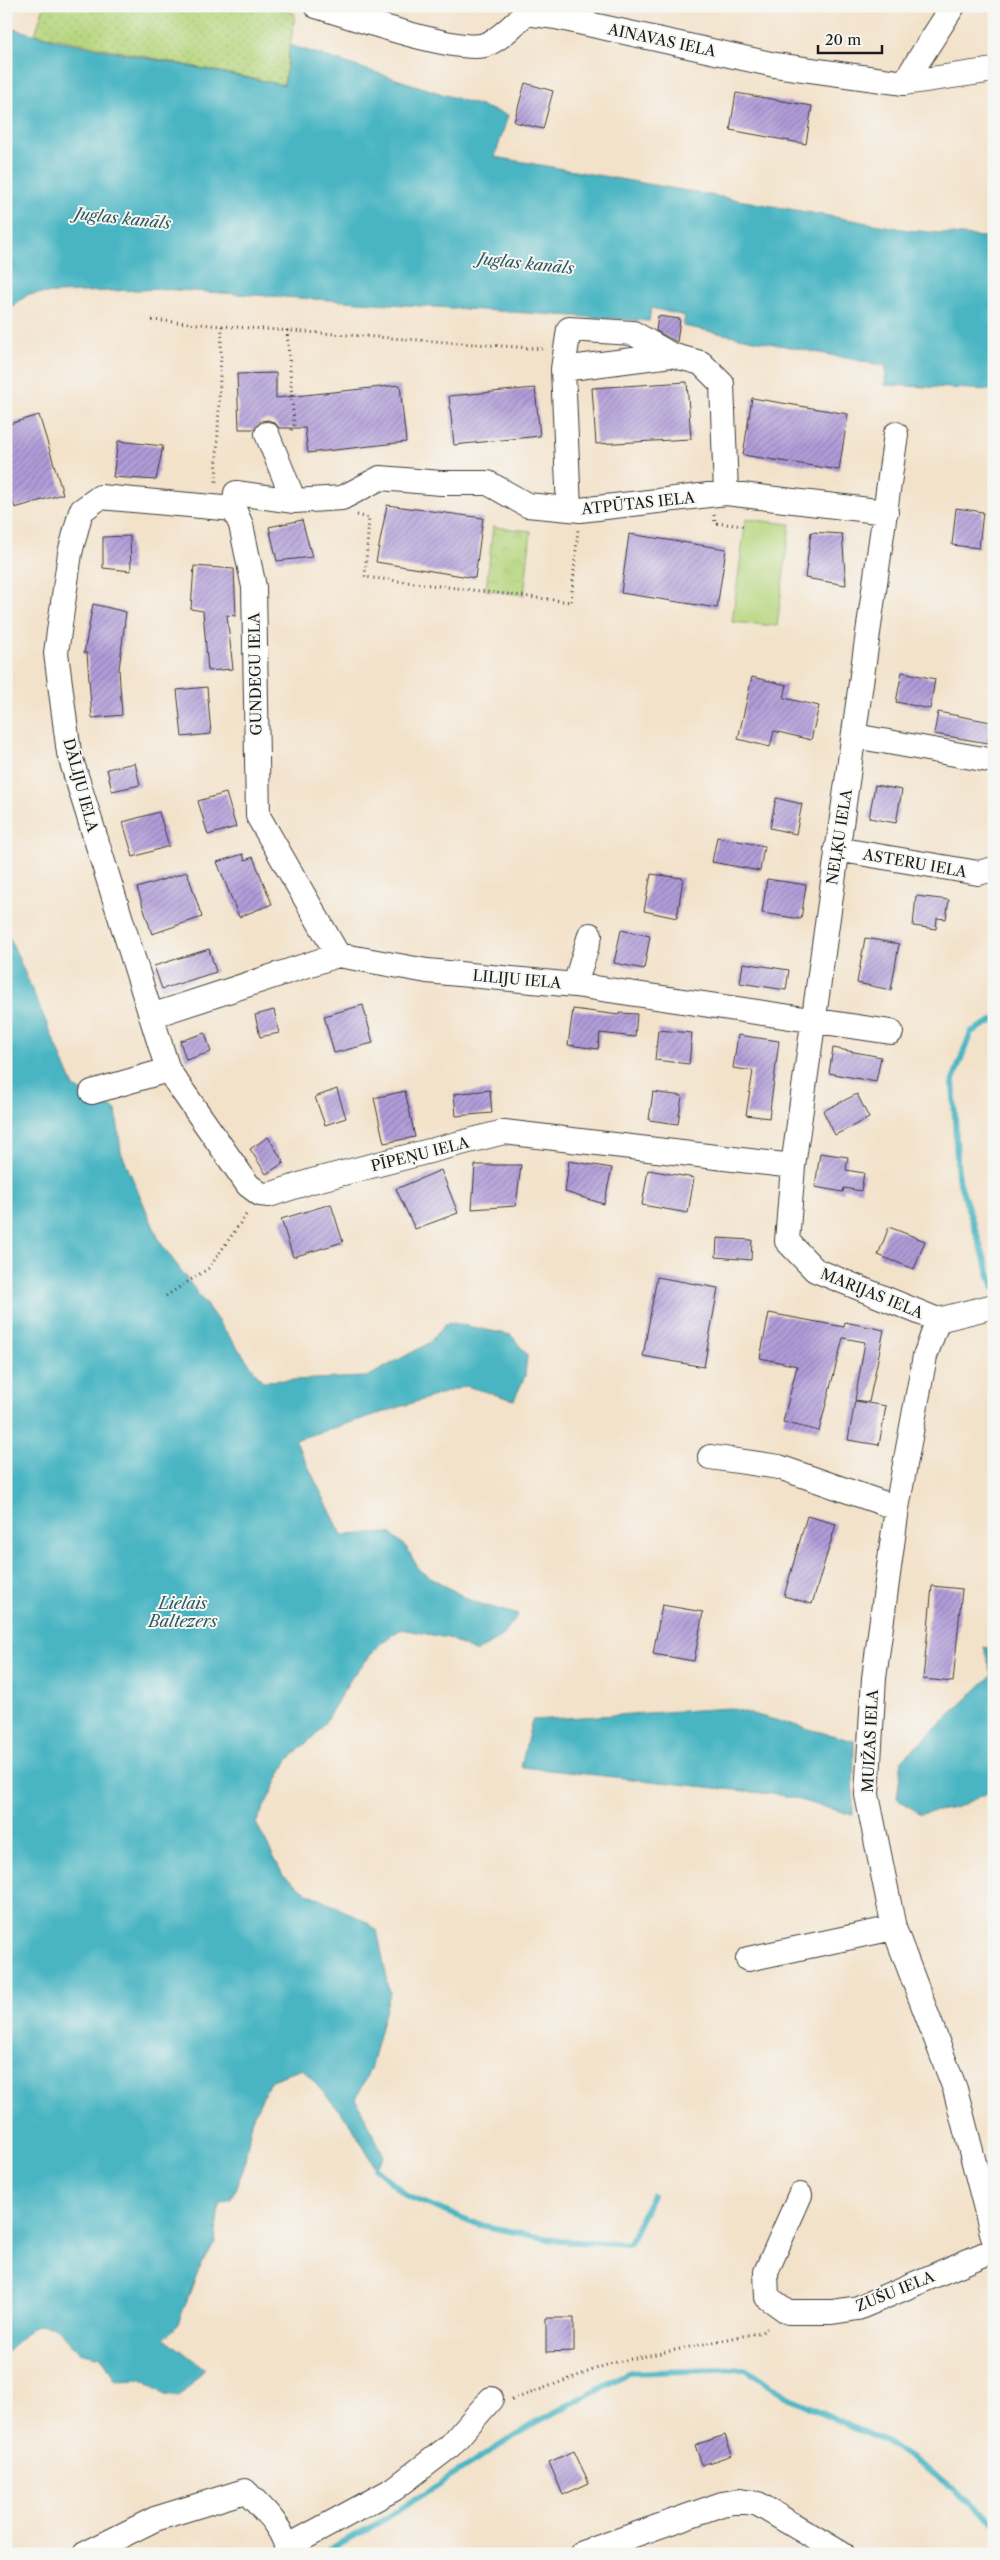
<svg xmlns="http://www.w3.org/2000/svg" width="1000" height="2560" font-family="'Libre Caslon Text',serif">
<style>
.grass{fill:url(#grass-dots);stroke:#68794c}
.park{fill:url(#park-crowns);stroke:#68794c}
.pitch{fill:#b5d67d;stroke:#68794c}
.water{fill:#48b5c3;stroke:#326870}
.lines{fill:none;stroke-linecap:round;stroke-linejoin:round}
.stream{stroke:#48b5c3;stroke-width:6}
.building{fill:url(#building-hatch)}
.minor-casing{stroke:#3c3a36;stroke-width:26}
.path{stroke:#3c3a36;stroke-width:3;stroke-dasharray:1 4;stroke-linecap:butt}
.minor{stroke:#fff;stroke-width:24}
.labels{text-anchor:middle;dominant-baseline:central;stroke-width:4;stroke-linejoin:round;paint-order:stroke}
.street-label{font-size:15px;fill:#1c1c1c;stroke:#f6f6f2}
.water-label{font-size:16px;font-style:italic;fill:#2e595f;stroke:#f6f6f2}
</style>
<defs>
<pattern id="grass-dots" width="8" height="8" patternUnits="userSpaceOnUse" patternTransform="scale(1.25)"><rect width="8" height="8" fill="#b5d67d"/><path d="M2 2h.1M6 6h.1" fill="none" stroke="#9bb76b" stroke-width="1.8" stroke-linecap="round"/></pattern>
<pattern id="park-crowns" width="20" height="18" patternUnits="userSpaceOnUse" patternTransform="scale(1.25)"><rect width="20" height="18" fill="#b5d67d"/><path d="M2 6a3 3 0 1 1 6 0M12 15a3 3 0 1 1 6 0" fill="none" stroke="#9bb76b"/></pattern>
<pattern id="building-hatch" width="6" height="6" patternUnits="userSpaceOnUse" patternTransform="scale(1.25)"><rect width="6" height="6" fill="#b19cd9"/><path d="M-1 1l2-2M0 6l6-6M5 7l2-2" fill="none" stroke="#8f7eaf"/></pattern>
</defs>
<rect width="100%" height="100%" fill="#f6f6f2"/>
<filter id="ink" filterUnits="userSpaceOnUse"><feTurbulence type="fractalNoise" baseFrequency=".02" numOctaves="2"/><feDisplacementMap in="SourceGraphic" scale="10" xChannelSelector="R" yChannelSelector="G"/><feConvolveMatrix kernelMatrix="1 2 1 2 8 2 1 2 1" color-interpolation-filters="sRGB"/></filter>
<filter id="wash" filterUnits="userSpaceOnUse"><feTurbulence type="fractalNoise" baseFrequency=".0096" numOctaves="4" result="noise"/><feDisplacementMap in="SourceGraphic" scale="20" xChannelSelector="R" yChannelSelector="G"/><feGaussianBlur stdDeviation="1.12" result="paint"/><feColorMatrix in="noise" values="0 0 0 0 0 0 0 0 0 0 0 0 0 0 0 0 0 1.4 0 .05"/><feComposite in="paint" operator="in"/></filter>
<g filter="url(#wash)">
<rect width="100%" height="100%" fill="#f3e2ca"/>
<path class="grass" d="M44,6H276L295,14L284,85L35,34Z"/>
<path class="park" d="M493,527L531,531L524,595L486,590Z"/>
<path class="pitch" d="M746,519L790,524L777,626L732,622Z"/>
<path class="water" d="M6,27L60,41L284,85L290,45L508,115L495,157L908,230L994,238V390L885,385L886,366L683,326L685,316L651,308L649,321L162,289L29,294L6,311Z
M6,929L74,1087L116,1110L121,1152L160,1242L262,1381L367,1377L429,1343L448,1322L511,1335L527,1355L525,1376L514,1400L466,1386L295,1440L342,1535L390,1533L406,1547L420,1571L471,1601L518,1615L501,1637L476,1652L448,1638L401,1629L381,1643L352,1677L320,1730L287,1761L256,1823L283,1875L308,1893L365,1921L377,1930L390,1993L370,2069L356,2099L384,2156L376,2169L350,2123L303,2069L271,2080L253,2116L243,2170L231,2199L219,2204L215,2243L200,2266L177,2326L165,2338L205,2369L179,2397L165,2395L142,2380L116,2381L102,2357L79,2352L54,2326L35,2325L6,2353Z
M984,1647L994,1649V1790L955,1808L920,1814L897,1798L902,1760L992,1675Z
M730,1708L854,1741L853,1815L781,1795L521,1767L532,1720Z"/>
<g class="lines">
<path class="stream" d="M994,1020L971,1032L953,1080L958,1177L994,1288
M376,2169L407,2196L480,2225L559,2241L629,2245L652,2195
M327,2554V2550L377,2524L535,2423L628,2373L746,2369L786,2396L888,2443L938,2477L994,2522"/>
</g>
<g id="blocks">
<path class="building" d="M525,83L553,91L543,129L514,122Z
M736,93L812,106L806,144L730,130Z
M658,316L680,319L677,342L656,331Z
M276,373V398L400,385L406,442L308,453L305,428H279L275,423L268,420L261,421L255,429H239L237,374Z
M687,382L691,439L596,444L592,388Z
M535,388L540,436L454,445L449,396Z
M752,398L848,414L839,470L743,455Z
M39,415L63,494L15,508L6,481V425Z
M118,441L163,446L156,480L113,477Z
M387,505L483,518L475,578L376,562Z
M956,508L983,512L979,548L952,545Z
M302,520L312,557L277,561L269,527Z
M811,532L842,534L846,585L805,578Z
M629,534L726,549L717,608L621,593Z
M130,536L131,571L103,568V537Z
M194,566L234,569L236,616L227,615L233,669L208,671L203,611L191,609Z
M93,604L126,612L119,669L122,715L92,718L87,653H84Z
M902,672L935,679L930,709L896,702Z
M752,677L787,685L784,698L819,706L811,740L774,731L770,747L738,739Z
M207,687L211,734L182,737L177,690Z
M938,712L991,722L988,743L934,734Z
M135,763L140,785L112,791L107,769Z
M875,785L902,790L896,823L869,818Z
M226,793L236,827L208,835L198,801Z
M776,798L802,804L796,834L770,828Z
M159,812L169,846L133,857L123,822Z
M717,837L764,846L760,871L712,862Z
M243,854L245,860L253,857L272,904L239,917L217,862Z
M187,872L202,917L152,934L137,888Z
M651,874L683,878L677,918L644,911Z
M767,879L806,885L801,919L762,913Z
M916,896L949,900L946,919L937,918L936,929L913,926Z
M621,930L650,936L644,969L614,963Z
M865,938L899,944L891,990L857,983Z
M209,949L216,972L162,989L154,966Z
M743,963L789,970L786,990L740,983Z
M363,1005L373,1043L334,1053L324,1016Z
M573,1009L619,1015V1013L637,1014L635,1037L600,1033L598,1049L568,1045Z
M274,1010L279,1033L260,1037L255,1015Z
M658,1030L692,1033L689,1064L655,1060Z
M205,1033L211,1052L186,1060L180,1041Z
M738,1035L779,1041L769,1118L746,1115L753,1071L733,1068Z
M833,1048L881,1057L876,1082L829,1073Z
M337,1089L346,1118L325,1125L315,1097Z
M490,1090L492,1113L456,1116L454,1094Z
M405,1091L415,1137L384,1143L374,1098Z
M653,1092L682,1096L678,1124L649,1120Z
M857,1094L869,1118L835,1135L823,1111Z
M268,1137L284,1163L266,1174L250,1149Z
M820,1153L848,1157L846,1170L864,1173L861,1191L844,1188L843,1192L815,1187Z
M569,1161L612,1168L604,1204L565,1192Z
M475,1165H521L516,1206L472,1209Z
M441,1170L458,1213L415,1229L396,1189Z
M648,1170L694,1178L688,1213L642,1205Z
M331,1204L343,1242L293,1257L281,1219Z
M889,1227L925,1241L914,1269L878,1255Z
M717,1238L752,1240L751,1260L716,1257Z
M657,1277L718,1288L704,1367L643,1356Z
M769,1313L844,1327L845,1322L884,1330L869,1402L855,1400L865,1342L843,1338L819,1431L783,1422L797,1366L760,1358Z
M855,1401L886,1406L879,1445L848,1440Z
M807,1516L836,1524L812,1604L784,1596Z
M932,1586L962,1589L953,1682L923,1679Z
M662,1605L703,1612L694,1661L653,1654Z
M546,2318H574V2351L546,2352Z
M725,2435L732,2455L702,2465L695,2445Z
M574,2451L589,2483L563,2495L549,2462Z"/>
</g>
</g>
<g filter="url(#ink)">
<use href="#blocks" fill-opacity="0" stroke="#3c3a36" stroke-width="1"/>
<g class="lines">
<defs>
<path id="minor" d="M316,6C347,15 463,56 487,44C502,38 514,24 526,13L556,17L775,65L904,83L994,70
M904,83L953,6
M563,369L569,329L633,333L671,355
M267,434L294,501
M896,434L793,1166L787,1241L815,1270L938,1320
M234,509L236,493L294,501L342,498L380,478L441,483H488L527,505L580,510L726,493L886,512
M569,509L563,369L671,355L701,363L722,384L726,493
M855,736L994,761
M836,849L978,873L994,869
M338,955L258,816L254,587L241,525L234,509L100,497L81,511L70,553L56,653L69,753L168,1070L248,1185L260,1194L269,1195L312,1181L504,1132L793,1166
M575,985L590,935
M151,1016L338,955L427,971L575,985L891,1032
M92,1092L168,1070
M938,1320L925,1356L897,1508L874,1678L867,1795L894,1928L955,2089L994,2240
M938,1320L994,1306
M710,1457L779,1467L897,1508
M748,1959L894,1928
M800,2195L766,2272L767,2297L788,2312H832L858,2308L994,2250
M287,2547L394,2489L450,2446L491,2399
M583,2553L722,2504L740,2501L758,2504L842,2554
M85,2554L155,2519L245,2491C263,2509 284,2527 288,2554"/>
</defs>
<use href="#minor" class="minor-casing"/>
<path class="path" d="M152,320L222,326L216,482
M222,326L545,349
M287,330L294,425L291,431
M357,515L369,518L365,577L571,602L578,530
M714,515L715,523L744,526
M166,1296L209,1268L248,1212
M512,2400L612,2363L762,2332L770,2326"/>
<use href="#minor" class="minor"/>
</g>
</g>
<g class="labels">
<g class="street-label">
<text transform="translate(662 40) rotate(12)">AINAVAS IELA</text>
<text transform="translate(638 503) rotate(-6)">ATPŪTAS IELA</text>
<text transform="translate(255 674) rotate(-91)">GUNDEGU IELA</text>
<text transform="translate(81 785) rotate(75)">DĀLIJU IELA</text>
<text transform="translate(839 837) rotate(-81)">NEĻĶU IELA</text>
<text transform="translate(915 863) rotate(10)">ASTERU IELA</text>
<text transform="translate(517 979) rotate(5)">LILIJU IELA</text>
<text transform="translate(420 1154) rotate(-14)">PĪPEŅU IELA</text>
<text transform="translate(872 1293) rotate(22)">MARIJAS IELA</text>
<text transform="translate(870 1741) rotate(-87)">MUIŽAS IELA</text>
<text transform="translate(895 2291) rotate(-22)">ZUŠU IELA</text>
</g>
<g class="water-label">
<text transform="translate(123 218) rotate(6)">Juglas kanāls</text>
<text transform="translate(526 263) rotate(6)">Juglas kanāls</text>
<text x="183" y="1603">Lielais<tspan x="183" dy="18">Baltezers</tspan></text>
</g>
</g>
<rect width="1000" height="2560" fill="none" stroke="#f6f6f2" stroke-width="25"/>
<path d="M818 45v8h64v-8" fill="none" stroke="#1c1c1c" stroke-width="2.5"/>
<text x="825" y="45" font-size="15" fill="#1c1c1c" stroke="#f6f6f2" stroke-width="4" paint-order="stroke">20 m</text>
</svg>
